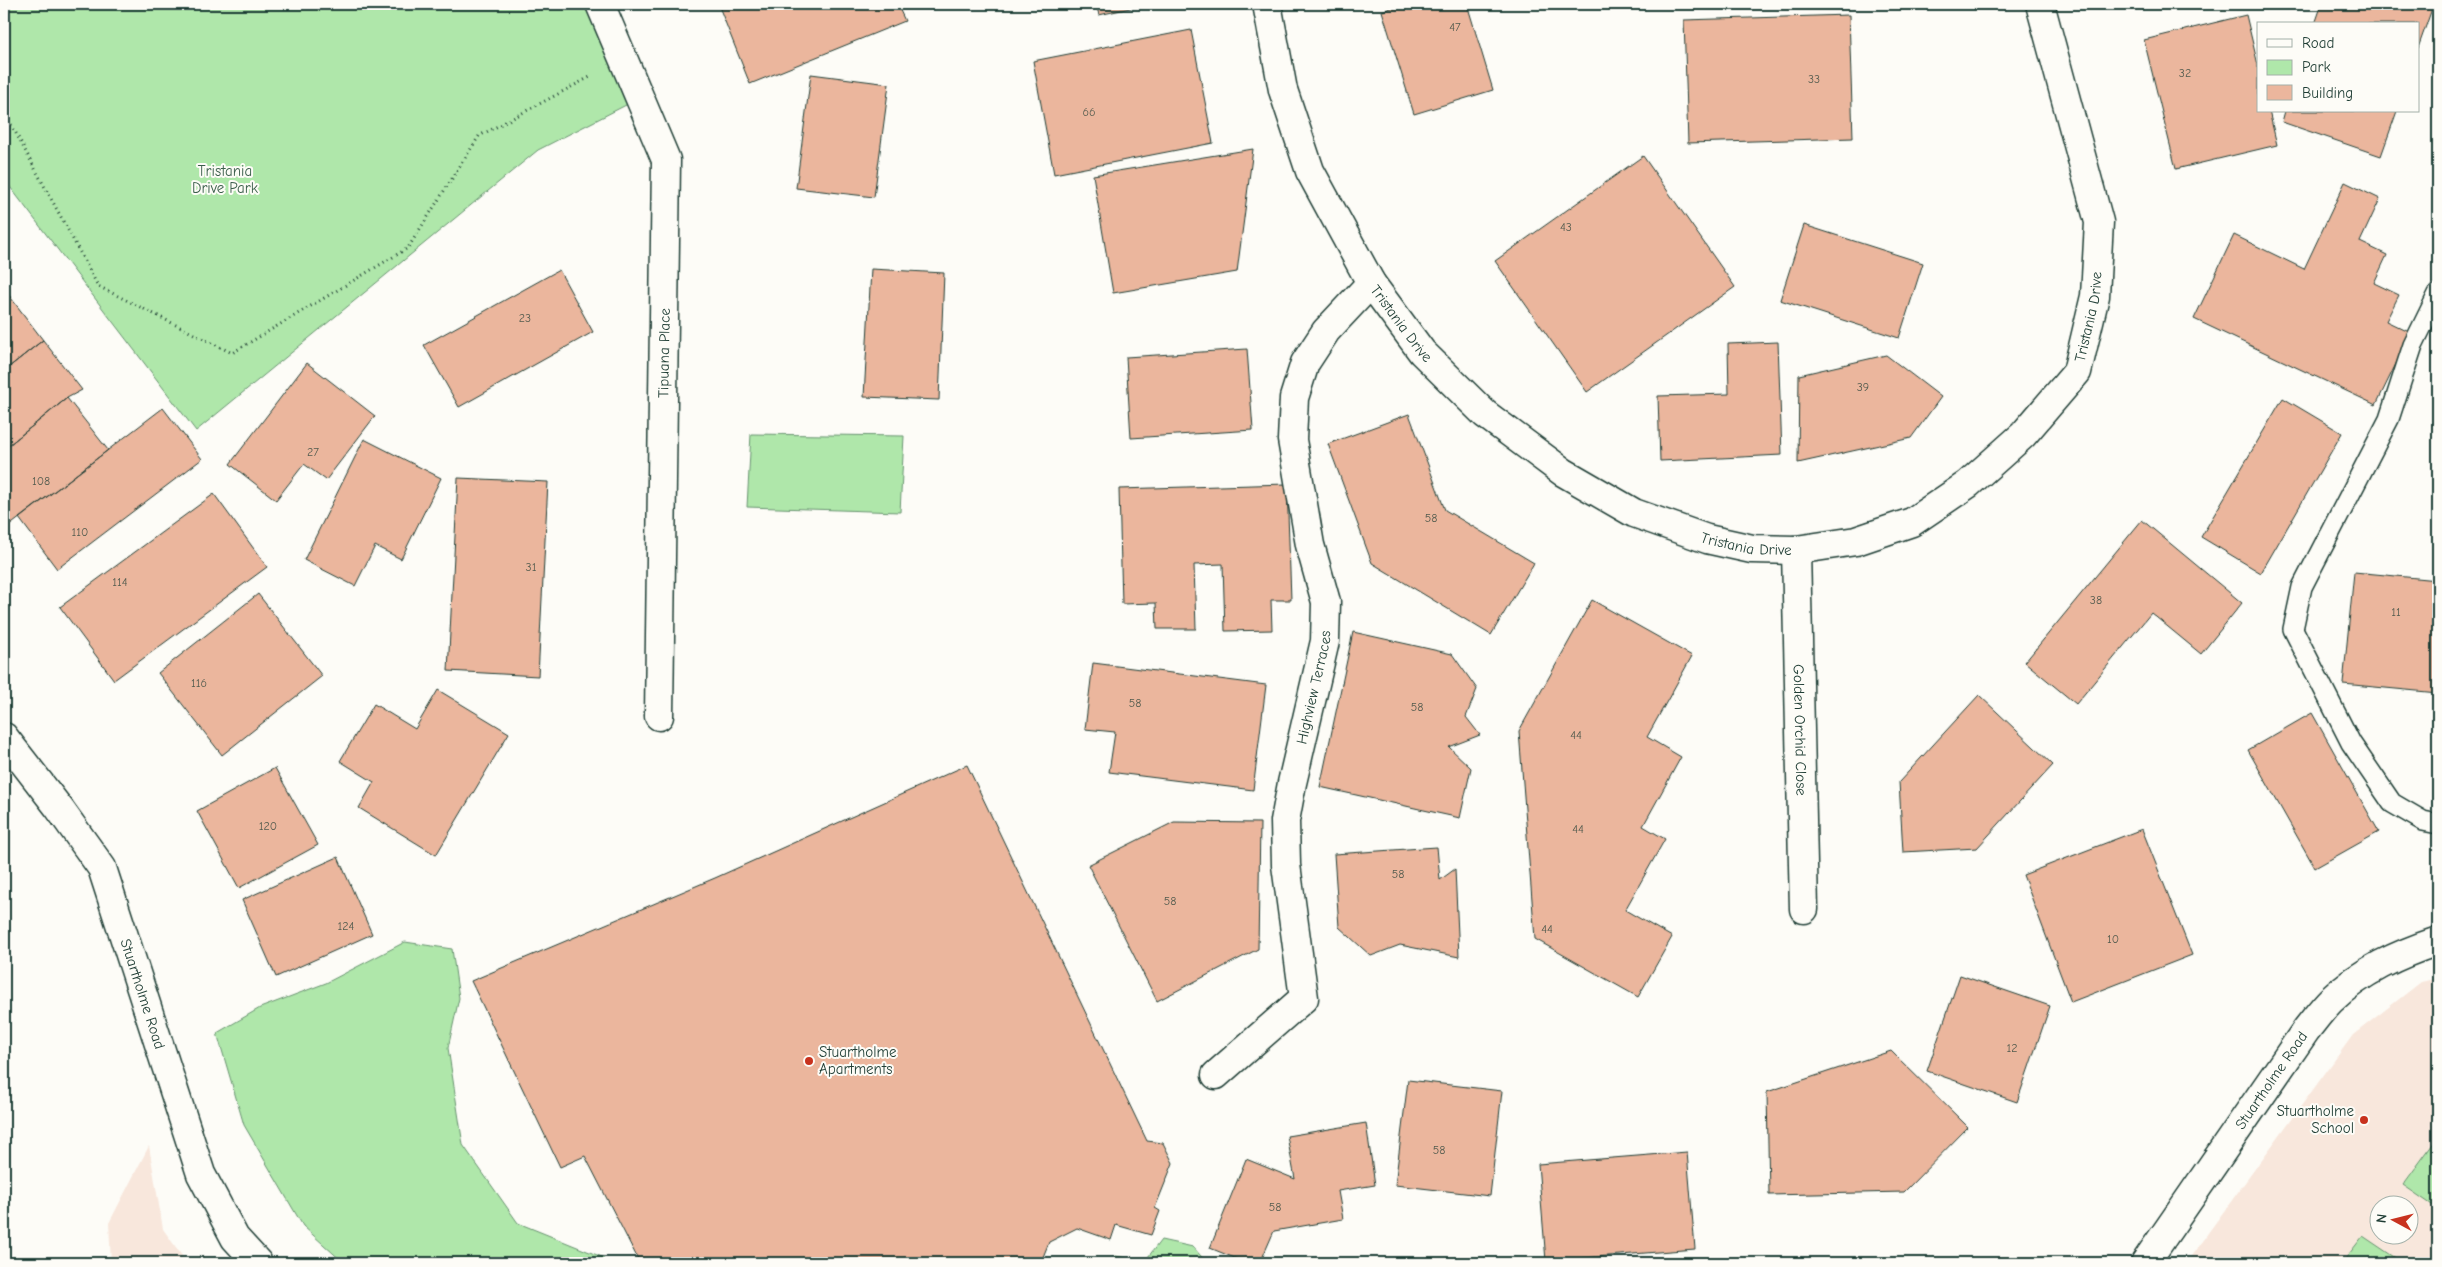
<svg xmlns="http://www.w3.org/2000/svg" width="2442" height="1267" font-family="'Comic Neue',sans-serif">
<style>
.built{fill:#f8e7dc;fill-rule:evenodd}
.green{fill:#afe7aa;stroke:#67926f}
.building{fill:#ebb69d;stroke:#1f3d34}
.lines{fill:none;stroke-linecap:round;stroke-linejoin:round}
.lane-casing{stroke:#1f3d34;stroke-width:22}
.street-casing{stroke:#1f3d34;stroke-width:31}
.secondary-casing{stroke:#1f3d34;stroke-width:31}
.path{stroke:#1f3d34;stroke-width:3;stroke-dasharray:1 4;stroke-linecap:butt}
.lane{stroke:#fdfcf7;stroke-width:19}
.street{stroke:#fdfcf7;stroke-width:28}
.secondary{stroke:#fdfcf7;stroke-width:28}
.poi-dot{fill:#c8321e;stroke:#fdfcf7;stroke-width:2}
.labels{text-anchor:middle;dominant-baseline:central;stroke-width:4;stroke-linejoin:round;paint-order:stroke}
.number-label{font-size:12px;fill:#525b4e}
.park-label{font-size:15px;fill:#3c5f4c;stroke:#fdfcf7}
.street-label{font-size:15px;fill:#1f3d34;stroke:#fdfcf7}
.poi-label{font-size:15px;fill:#1f3d34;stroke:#fdfcf7;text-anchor:start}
</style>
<rect width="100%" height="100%" fill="#fdfcf7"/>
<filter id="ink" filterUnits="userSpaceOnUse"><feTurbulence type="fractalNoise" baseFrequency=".02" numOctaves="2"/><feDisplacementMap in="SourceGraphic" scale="10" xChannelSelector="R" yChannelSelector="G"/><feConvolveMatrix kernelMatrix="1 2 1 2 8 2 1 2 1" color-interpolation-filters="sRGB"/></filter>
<g filter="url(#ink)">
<path class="built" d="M2438,978V1263H2186L2353,1035L2421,982ZM2380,1204H2410V1234H2380Z
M149,1146L163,1229L187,1263H111L109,1223Z"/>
<path class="green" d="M4,4H585L628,104L538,150L196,431L4,179Z
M751,434L904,436L900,512L747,507Z
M405,942L452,949L459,998L448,1048L463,1145L518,1223L602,1257L606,1263H344L303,1226L244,1125L217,1033L260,1008L326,983Z
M2438,1137V1209L2403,1185Z
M2363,1236L2403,1263H2342Z
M1161,1240L1193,1247L1207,1263H1114L1115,1256L1145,1261Z"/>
<path class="building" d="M718,4H897L905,21L750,84Z
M1096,4H1148L1099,15Z
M1404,4H1467L1493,90L1414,114L1382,11Z
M2322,4H2427L2433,6L2418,48V24H2315Z
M1849,15L1853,138L1688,143L1684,20Z
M2246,15L2258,65V111H2269L2277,145L2176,169L2144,40Z
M1191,30L1213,143L1054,174L1033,61Z
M811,74L889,84L874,197L796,188Z
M2285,111H2397L2381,156L2282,122Z
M1253,149L1237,272L1113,293L1093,175Z
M1643,156L1735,287L1587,392L1495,261Z
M2345,182L2380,199L2360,242L2387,255L2374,283L2399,295L2386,321L2411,333L2376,405L2194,319L2234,235L2304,269Z
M1804,225L1923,263L1899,338L1780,300Z
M871,269L944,273L939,400L864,397Z
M559,270L593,332L459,407L424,345Z
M8,294L43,340L4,371V298Z
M43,340L82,390L67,398L4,449V371Z
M1778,342L1782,455L1660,461L1658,396L1729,394L1728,344Z
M1247,349L1253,430L1131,438L1126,357Z
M1886,355L1941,397L1911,438L1798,463L1799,375Z
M307,363L375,416L326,480L304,464L276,500L230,464Z
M67,398L108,450L4,530V449Z
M2283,398L2342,433L2261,573L2201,537Z
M163,408L202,459L57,569L19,518Z
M1409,414L1445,510L1534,563L1491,635L1372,563L1328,444Z
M364,439L441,478L401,559L375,546L355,586L304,560Z
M458,478L548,482L538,676L448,671Z
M1287,484L1291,600H1271L1272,630L1225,631L1223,564L1194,565L1196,629H1157L1156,603L1122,604L1119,489Z
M214,494L267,567L114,680L60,607Z
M2142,520L2242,603L2201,654L2151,613L2076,704L2025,662Z
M2354,572L2438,580V693L2343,684Z
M258,594L322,676L222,755L158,673Z
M1592,600L1692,656L1647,737L1681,757L1643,826L1665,839L1625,910L1672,937L1638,997L1535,939L1519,731Z
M1353,632L1452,654L1477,689L1466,717L1480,735L1449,747L1471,768L1460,818L1320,787Z
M1093,663L1266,685L1253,790L1109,772L1115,732L1085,729Z
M438,690L509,733L436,855L359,808L374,782L340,761L374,704L415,729Z
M1979,695L2053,765L1977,848L1903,852L1899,782Z
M2312,713L2379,832L2315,868L2248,750Z
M967,765L1147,1141L1163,1143L1173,1163L1155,1208L1160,1211L1151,1235L1116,1225L1111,1240L1077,1228L1049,1242L1043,1257L1046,1263H640L585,1156L560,1167L471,981L715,878Z
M275,768L318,845L239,888L197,811Z
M1174,822L1260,823L1258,949L1157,1001L1088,865Z
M2142,829L2192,955L2071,1002L2023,875Z
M1437,847L1440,880L1455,869L1459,957L1400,945L1371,956L1339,927L1334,854Z
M338,857L372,934L276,977L242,900Z
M1960,975L2050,1006L2017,1102L1927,1071Z
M1891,1051L1968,1127L1904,1192L1769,1195L1767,1092Z
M1408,1080L1502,1091L1490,1196L1395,1185Z
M1366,1123L1375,1185L1338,1191L1343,1219L1274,1231L1260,1263H1247L1210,1248L1246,1159L1295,1179L1287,1136Z
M1687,1152L1695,1249L1546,1261L1538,1164Z"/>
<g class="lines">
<defs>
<path id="lane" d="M2438,294L2413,345L2389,419L2302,587L2293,629L2351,743L2392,803L2423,821L2438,824"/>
<g id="street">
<path d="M600,4L666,160L659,716"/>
<path id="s1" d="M1796,550L1804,909"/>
<path id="s2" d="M1216,1075L1304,998L1286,865L1285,821L1292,783L1325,641L1326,602L1310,545L1292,440L1294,398L1305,363L1326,331L1371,283"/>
</g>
<g id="secondary">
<path id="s3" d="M1267,4L1283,90L1310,171L1371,283L1422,352L1485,414L1563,472L1634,513L1707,539L1752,549L1796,550L1856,541L1912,522L1968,484L2023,435L2077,372L2095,296L2099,222L2040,4"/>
<path id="s4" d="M4,737L59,808L102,868L201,1174L235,1238L258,1263"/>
<path id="s5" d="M2145,1263L2306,1030C2314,1020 2322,1009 2331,1000C2361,971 2399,954 2438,941"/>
</g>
</defs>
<use href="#lane" class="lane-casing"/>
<use href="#street" class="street-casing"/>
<use href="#secondary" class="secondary-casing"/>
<path class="path" d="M4,111L98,286L232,353L408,248L479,136L590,77"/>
<use href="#lane" class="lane"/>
<use href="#street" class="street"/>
<use href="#secondary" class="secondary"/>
</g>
</g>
<g class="poi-dot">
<circle cx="809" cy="1061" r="5"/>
<circle cx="2364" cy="1120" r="5"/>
</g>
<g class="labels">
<g class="number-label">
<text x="1455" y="27">47</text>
<text x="2185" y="73">32</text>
<text x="1814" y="79">33</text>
<text x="1089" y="112">66</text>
<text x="1566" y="227">43</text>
<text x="525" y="318">23</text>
<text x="1863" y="387">39</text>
<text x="313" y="452">27</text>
<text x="41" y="481">108</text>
<text x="1431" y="518">58</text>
<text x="80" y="532">110</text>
<text x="531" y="567">31</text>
<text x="120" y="582">114</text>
<text x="2096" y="600">38</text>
<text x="2396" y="612">11</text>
<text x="199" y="683">116</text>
<text x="1135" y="703">58</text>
<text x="1417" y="707">58</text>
<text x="1576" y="735">44</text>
<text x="268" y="826">120</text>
<text x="1578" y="829">44</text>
<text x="1398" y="874">58</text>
<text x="1170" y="901">58</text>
<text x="346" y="926">124</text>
<text x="1547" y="929">44</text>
<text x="2113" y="939">10</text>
<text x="2012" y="1048">12</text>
<text x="1439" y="1150">58</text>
<text x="1275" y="1207">58</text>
</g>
<g class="park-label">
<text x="225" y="171">Tristania<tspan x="225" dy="17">Drive Park</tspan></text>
</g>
<g class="street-label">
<text stroke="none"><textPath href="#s3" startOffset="1222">Tristania Drive</textPath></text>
<text stroke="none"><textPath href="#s3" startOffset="351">Tristania Drive</textPath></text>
<text transform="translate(664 353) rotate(-89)">Tipuana Place</text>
<text stroke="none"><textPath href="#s3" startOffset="771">Tristania Drive</textPath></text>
<text stroke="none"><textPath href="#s2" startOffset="432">Highview Terraces</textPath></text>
<text stroke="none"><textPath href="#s1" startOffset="180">Golden Orchid Close</textPath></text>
<text stroke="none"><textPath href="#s4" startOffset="296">Stuartholme Road</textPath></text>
<text stroke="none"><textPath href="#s5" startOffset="222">Stuartholme Road</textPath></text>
</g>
<g class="poi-label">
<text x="819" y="1052">Stuartholme<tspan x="819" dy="17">Apartments</tspan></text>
<text x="2354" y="1111" text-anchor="end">Stuartholme<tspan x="2354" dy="17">School</tspan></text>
</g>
</g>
<rect width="2442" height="1267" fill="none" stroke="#fdfcf7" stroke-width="20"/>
<rect x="10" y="10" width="2422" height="1247" fill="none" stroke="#1f3d34" stroke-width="2" filter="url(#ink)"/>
<rect x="2257" y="22" width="162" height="90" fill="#fdfcf7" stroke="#a4b0a9"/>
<rect x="2267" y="39" width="25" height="8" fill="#fdfcf7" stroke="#a4b0a9"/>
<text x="2302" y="48" font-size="15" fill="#1f3d34">Road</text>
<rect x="2267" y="60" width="25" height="15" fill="#afe7aa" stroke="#a4b0a9"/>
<text x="2302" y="72" font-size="15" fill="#1f3d34">Park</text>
<rect x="2267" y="85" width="25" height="15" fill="#ebb69d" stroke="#a4b0a9"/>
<text x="2302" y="98" font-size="15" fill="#1f3d34">Building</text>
<g transform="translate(2394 1220) rotate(277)"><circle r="24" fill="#fdfcf7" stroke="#a4b0a9"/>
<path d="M0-4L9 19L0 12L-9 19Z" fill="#c8321e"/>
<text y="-8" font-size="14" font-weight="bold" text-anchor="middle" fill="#1f3d34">N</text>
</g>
</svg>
